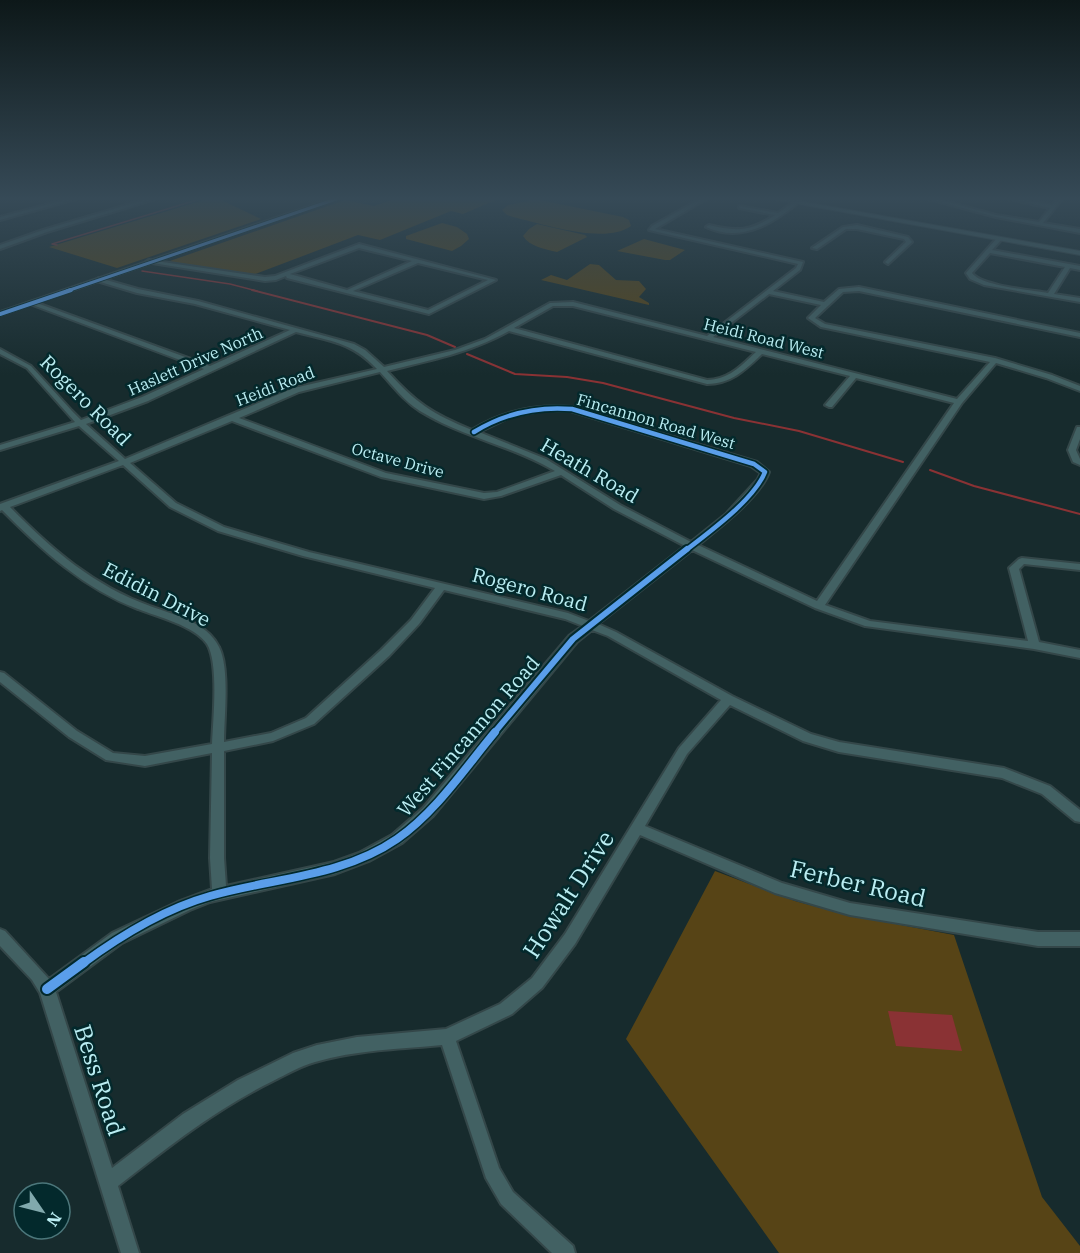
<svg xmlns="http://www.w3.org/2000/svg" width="1080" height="1253" font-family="'IBM Plex Serif',serif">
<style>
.green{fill:#574416}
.water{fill:#8a3234}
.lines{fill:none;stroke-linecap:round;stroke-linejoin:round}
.stream-far1{stroke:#8a3234;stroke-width:1.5}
.stream{stroke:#8a3234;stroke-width:2}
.minor-casing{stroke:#344749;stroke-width:4}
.tertiary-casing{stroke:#344749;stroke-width:2}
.minor{fill:#426163;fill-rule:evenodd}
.tertiary{fill:#426163;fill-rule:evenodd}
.cycleway-far5-casing{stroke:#03292c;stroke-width:5}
.cycleway-far4-casing{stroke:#03292c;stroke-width:6}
.cycleway-far3-casing{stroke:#03292c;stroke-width:8}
.cycleway-far2-casing{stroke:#03292c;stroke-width:10}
.cycleway-far1-casing{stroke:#03292c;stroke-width:11}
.cycleway-casing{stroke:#03292c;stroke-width:14}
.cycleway-far5{stroke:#5a9eea;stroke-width:3}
.cycleway-far4{stroke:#5a9eea;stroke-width:4}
.cycleway-far3{stroke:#5a9eea;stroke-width:4.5}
.cycleway-far2{stroke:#5a9eea;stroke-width:6}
.cycleway-far1{stroke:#5a9eea;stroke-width:8}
.cycleway{stroke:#5a9eea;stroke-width:10}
.labels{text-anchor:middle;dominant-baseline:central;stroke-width:5;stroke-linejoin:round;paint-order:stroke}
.far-street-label{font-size:16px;fill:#baedf2;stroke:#03292c}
.street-label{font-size:20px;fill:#baedf2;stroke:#03292c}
.near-street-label{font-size:24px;fill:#baedf2;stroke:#03292c}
</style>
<rect width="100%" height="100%" fill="#172b2d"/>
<path class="green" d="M207,199H219L261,219L117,268L49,247Z
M394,199H498L463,214L451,211L380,240L358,235L253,275L167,262L345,200L374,206Z
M525,199H535L623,217L629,220L631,226C605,245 543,224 513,217L507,215L502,210L508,205L529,201Z
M442,223L457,227L467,234L469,239L461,246L452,251L406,239V236Z
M537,224L585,235L587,237L557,252C545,249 530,247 523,236L529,229Z
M644,239L685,250L670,260H665L617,251Z
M590,264L599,265L616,280L639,281L646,289L639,297L649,303V305L541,280L551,275L567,280Z
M715,871L795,901L843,914L954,935L1042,1197L1080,1246V1253H779L626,1039Z"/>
<path class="water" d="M888,1011L952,1015L962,1051L896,1046Z"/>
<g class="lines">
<path class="stream-far1" d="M57,245L52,244L200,199
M142,271L230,284L257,291"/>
<path class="stream" d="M252,290L427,335L455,347
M467,354L515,374L567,377L603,383L734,418L799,431L903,462
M930,470L974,486L1080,514"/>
<defs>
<path id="minor" d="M68,199H76L0,220V217Z
M147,199H155L47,232L0,249V245L43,230Z
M700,199H706L655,229L803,262L800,270L773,291L824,302L839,289L859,287L1080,333V337L859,291L843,292L815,318L825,324L995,358L1052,375L1080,386V391L1046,378L996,363L962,403L825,605L870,621L1028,641L1009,568L1019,559L1022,558L1080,564V570L1024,564L1019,569L1039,642L1080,650V658L1034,649L865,626L815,608L692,550L598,624L616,632L732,696L811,734L839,742L1004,768L1050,786L1080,810V822L1075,821L1042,794L1002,778L839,752L803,741L730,705L687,754L645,826L782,883L850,903L1038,932H1080V946H1038L850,915L775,893L640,835L575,944L542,988L512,1014L456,1041L499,1168L513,1192L573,1246L575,1253H552L501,1204L486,1178L442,1045C400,1049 355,1050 315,1062C300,1066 287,1074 273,1081C216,1109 168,1147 118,1186L139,1253H121L40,993L32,980L0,946V929L5,931L49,979L112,933L180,901L212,889L210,858L212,753L145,766L106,760L69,737L0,682V672L4,673L77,731L113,753L145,756L212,744C213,721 219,663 207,644C195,626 158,617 138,609C84,589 42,550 2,510L0,511V504L119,461L79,426L0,450V445L75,422L27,368L0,354V349L31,366L72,411L81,420L142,397L204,369L30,304V302H34L210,366L290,330L195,304L137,293L97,281L96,280L99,278L138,289L198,301L354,344L365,350L384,367L455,350L485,339L550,303L573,302L707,336L796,268L798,264L649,230L652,226ZM769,294L821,305L808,318L821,327L990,362L957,399L713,337ZM553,306H573L756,352C741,366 728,380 707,380L514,328ZM509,331L707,384C731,384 745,370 762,354L850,376L825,405L829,407H832L856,378L954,403L817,601L698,545C719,528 760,497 769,472L757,462L572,407C536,404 504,410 472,430C432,414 416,403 387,371C431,360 469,353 509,331ZM296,332C330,341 352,342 377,369L294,388L125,459L86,424L148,401ZM380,372C393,386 404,401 420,411C462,437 513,446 555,471L497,492L484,493L386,473L239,418L299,392ZM546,410L571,411L751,466L761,473L758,479L726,514L691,542L620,505L546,459L479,432L512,416ZM232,421L381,477L484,499L501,496L561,475L614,509L685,546L589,621L568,613L309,552L224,527L176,503L130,463ZM123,465L170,507L218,531L303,556L435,588L411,620L381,650L306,718L271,733L224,742C224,717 230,668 219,647C207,622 174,615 150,606C94,586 51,549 10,507ZM444,590L565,619L583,626L569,636L423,808L392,835L359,853L334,862L226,886L224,858V751L273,741L314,724L389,656L419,624ZM592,630L608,636L721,700L679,748L565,934L532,978L500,1004L446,1029L357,1037L317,1045L293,1053L238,1080L183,1114L112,1168L56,992L122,943L190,910L210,902L335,874L369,861L402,843L433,816L577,642Z
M798,199H803C775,222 743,244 706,227L709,225C737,232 751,231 775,215L739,208V206L778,213Z
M929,199H937L996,215L1039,222L1050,208L1010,199H1021L1052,205L1057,199H1062L1043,223L1080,229V233L996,217Z
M857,225L908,237L912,242L888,264L885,262L906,242L904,239L857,229H846L817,249L812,248L843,227Z
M997,238L1002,239L992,250L1080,266V270L1070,268L1054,294L1080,298V302L984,285L970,279L966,273ZM990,253L1065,267L1048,293C1031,290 981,286 972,273Z
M359,244L496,280L429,314L287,278L286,276L276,280L265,281L146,262L149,260L265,277L275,276ZM359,248L412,261L347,290L290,274ZM418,263L488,280L428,310L353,291Z
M1077,427H1080V439L1076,450L1080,459V465L1073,462L1068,450Z"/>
<path id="tertiary" d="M329,199H339L0,316V311Z
M772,199H787L1080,251V255Z"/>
</defs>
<use href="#minor" class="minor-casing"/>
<use href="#tertiary" class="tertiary-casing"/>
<use href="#minor" class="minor"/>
<use href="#tertiary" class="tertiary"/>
<defs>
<path id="cycleway-far5" d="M67,291L336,199"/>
<path id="cycleway-far4" d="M0,314L71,290"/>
<path id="cycleway-far3" d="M474,432C505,413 536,406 572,409L754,464L765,472C754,500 709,532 685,551"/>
<path id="cycleway-far2" d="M494,733L573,639L687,549"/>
<path id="cycleway-far1" d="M82,964C120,936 164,909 210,896C272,878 342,877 397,839C436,812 465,768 495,732"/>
<path id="cycleway" d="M47,989L84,962"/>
</defs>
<use href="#cycleway-far5" class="cycleway-far5-casing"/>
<use href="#cycleway-far4" class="cycleway-far4-casing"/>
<use href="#cycleway-far3" class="cycleway-far3-casing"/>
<use href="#cycleway-far2" class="cycleway-far2-casing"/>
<use href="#cycleway-far1" class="cycleway-far1-casing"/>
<use href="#cycleway" class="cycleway-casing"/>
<use href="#cycleway-far5" class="cycleway-far5"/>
<use href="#cycleway-far4" class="cycleway-far4"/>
<use href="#cycleway-far3" class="cycleway-far3"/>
<use href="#cycleway-far2" class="cycleway-far2"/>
<use href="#cycleway-far1" class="cycleway-far1"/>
<use href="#cycleway" class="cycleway"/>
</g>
<linearGradient id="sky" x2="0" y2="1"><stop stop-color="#0d1819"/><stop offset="0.53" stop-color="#364a57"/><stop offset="1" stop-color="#364a57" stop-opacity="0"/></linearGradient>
<rect width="1080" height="375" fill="url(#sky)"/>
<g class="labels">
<g class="far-street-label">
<text transform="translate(764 338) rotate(14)">Heidi Road West</text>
<text transform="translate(195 361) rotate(-24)">Haslett Drive North</text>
<text transform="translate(275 386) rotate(-21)">Heidi Road</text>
<text transform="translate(656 421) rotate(16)">Fincannon Road West</text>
<text transform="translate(398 460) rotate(15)">Octave Drive</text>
</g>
<g class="street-label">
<text transform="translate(86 400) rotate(45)">Rogero Road</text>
<text transform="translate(590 470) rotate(30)">Heath Road</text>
<text transform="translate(530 589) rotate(15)">Rogero Road</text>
<text transform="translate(157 594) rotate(27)">Edidin Drive</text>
<text transform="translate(468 736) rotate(-49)">West Fincannon Road</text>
</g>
<g class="near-street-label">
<text transform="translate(858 883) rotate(13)">Ferber Road</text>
<text transform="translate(568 894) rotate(-57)">Howalt Drive</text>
<text transform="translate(100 1080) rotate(72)">Bess Road</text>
</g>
</g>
<g transform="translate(42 1211) rotate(125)"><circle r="28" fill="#03292c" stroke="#4c777b" stroke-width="1.5"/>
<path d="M0-4.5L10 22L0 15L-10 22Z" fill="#81a9ad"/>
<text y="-9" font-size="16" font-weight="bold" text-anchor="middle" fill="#baedf2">N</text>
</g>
</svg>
